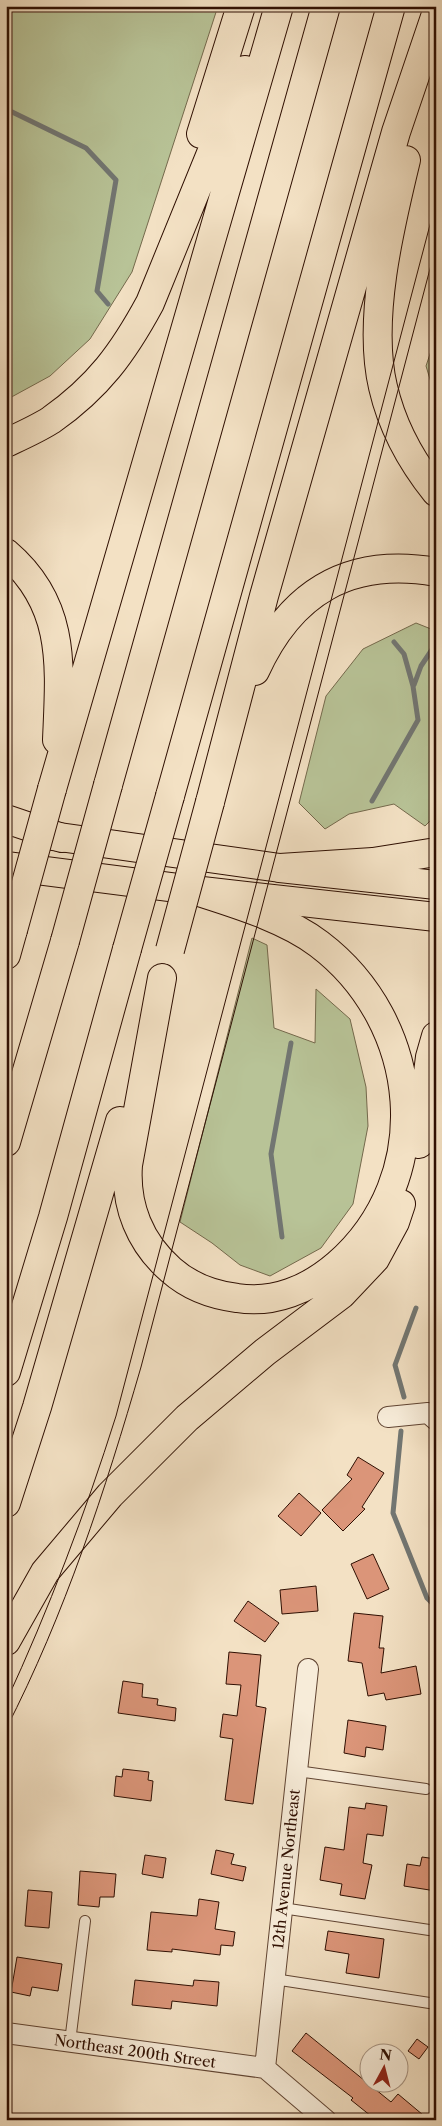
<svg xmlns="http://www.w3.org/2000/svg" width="442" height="2126" font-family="'Libre Caslon Text',serif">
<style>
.green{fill:#b8c397;stroke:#74694c}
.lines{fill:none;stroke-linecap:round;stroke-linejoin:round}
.stream{stroke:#727672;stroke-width:5}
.building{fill:#db9579;stroke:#2f0f02}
.service-casing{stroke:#604432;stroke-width:12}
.minor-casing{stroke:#604432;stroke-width:22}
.primary-casing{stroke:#2f0f02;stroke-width:30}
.motorway-casing{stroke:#2f0f02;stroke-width:30}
.service{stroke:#f7ecd9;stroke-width:10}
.minor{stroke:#f7ecd9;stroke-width:20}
.primary{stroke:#f3e1c4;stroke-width:28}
.motorway{stroke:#f3e1c4;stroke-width:28}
.tram{stroke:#2f0f02;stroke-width:1}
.motorway-bridge-casing{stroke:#2f0f02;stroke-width:30;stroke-linecap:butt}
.motorway-bridge{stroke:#f3e1c4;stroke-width:28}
.labels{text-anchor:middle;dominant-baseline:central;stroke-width:4;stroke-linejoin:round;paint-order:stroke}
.street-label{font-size:15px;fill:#2f0f02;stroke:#f7ecd9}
</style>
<rect width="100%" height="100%" fill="#f3e1c4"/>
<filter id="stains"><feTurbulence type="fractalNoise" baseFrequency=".004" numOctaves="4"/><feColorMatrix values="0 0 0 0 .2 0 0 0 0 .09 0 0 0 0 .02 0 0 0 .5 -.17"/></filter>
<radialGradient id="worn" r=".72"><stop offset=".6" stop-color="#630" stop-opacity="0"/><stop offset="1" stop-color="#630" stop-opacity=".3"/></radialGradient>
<path class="green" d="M6,6H218L132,272L90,339L50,376L6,400Z
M436,336V399L426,366Z
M416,623L436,631V815L425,826L394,804L349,814L325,829L299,803L326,696L363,649Z
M252,938L267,945L274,1028L315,1043L316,989L350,1019L366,1087L368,1126L353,1204L321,1248L270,1276L240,1265L212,1243L180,1222Z"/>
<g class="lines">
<path class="stream" d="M6,109L86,148L116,180L97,291L108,304
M414,685L421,666L433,648
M372,801L418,720L413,686L404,654L394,642
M282,1237L271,1154L291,1043
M404,1397L395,1365L416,1308
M401,1431L393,1513L427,1598L436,1607"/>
</g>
<path class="building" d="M358,1457L384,1473L362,1507L365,1509L343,1531L322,1510L352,1479L347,1475Z
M299,1493L321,1513L301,1536L278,1516Z
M373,1554L389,1589L367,1599L351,1564Z
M316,1586L318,1611L282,1614L280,1590Z
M248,1601L279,1623L265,1642L234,1621Z
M354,1613L383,1616L379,1648H384L381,1673L416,1666L421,1694L386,1700L384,1693L368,1696L362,1663L348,1661Z
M229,1652L261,1655L256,1706L266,1708L253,1804L225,1800L233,1739L220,1737L223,1714L237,1716L241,1685L226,1684Z
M123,1681L143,1684L142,1697L158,1699L157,1705L176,1708L175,1721L118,1713Z
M348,1720L386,1726L383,1750L366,1747L365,1757L344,1753Z
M123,1769L149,1772L148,1780L153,1781L151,1801L114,1796L116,1776L122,1777Z
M366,1803L387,1806L383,1836L367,1834L363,1863L372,1865L365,1899L340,1895L342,1884L320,1880L325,1847L344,1850L349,1807L365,1809Z
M216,1850L234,1854L231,1864L246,1867L243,1881L211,1874Z
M145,1855L166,1858L163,1878L142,1874Z
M422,1857L436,1859V1891L404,1886L407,1864L420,1866Z
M80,1871L116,1874L114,1897H100L99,1907L78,1905Z
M28,1890L52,1892L49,1928L25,1926Z
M199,1899L219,1902L215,1929L235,1932L233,1946L221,1945L220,1955L172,1949V1952L147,1950L151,1912L197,1916Z
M328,1931L384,1939L379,1978L346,1973L349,1954L325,1950Z
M17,1957L62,1964L58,1991L32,1987L30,1996L11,1992Z
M135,1980L193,1986L194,1980L219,1982L217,2006L172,2001L171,2009L132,2005Z
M306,2033L391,2102L398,2094L429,2120H376L351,2100L353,2098L292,2051Z
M417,2039L428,2047L419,2059L408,2051Z"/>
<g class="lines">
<defs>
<path id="service" d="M297,1771L426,1789
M282,1908L436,1931
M274,1979L436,2004
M70,2042L85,1921"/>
<path id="minor" d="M388,1417L428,1413L436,1420
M6,2033L265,2068
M265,2068L308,1669
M265,2068L326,2120"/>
<path id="primary" d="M38,834L280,868L436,885
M6,866L193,890L436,917"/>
<path id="motorway" d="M201,134L241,6
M406,160C390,226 367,320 383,387C392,426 411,461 436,492
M6,443C21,436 37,429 51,420C98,387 123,353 150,303L245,70
M6,553C67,605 60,667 57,740
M255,671C291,592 349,557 436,572
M108,785L326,6
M52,789L279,6
M170,796L391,6
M210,802L264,596L396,132L436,14
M6,819L62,838
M280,868L373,862L436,852
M6,955L13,930
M162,978L128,1165C125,1206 140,1243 171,1270C189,1286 213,1295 237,1298C274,1304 309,1289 337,1265C438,1177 422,1022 319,944C285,918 233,903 193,890
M6,1142L65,941
M419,1144L430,1057L436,1036
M6,1372L53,1217L127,949
M6,1503L37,1407L120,1121
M6,1641L45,1572L110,1495L187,1418L265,1352L342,1294L375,1259L395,1222L401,1204"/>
</defs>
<use href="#service" class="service-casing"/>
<use href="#minor" class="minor-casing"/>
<use href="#primary" class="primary-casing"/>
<use href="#motorway" class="motorway-casing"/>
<use href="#service" class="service"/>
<use href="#minor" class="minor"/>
<use href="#primary" class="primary"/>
<use href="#motorway" class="motorway"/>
<path class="tram" d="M6,1702C49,1609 85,1514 116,1416L436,202
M6,1729C65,1614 105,1491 141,1367L436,246"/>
<defs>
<path id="motorway-bridge" d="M13,930L52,789
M65,941L108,785
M127,949L170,796
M170,950L210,802"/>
</defs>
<use href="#motorway-bridge" class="motorway-bridge-casing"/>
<use href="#motorway-bridge" class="motorway-bridge"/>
</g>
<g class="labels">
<g class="street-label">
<text transform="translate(286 1869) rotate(-84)">12th Avenue Northeast</text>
<text transform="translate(135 2051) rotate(8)">Northeast 200th Street</text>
</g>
</g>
<rect width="442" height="2126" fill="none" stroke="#f3e1c4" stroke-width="25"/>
<rect x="8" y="8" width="427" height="2111" fill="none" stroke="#2f0f02" stroke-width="2.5"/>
<rect x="12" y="12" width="417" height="2101" fill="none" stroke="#2f0f02"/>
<g transform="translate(384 2068) rotate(7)"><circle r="24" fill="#f7ecd9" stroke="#a79483"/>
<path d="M0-4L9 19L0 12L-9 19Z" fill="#8f2418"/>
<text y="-8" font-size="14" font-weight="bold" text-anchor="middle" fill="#2f0f02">N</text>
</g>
<rect width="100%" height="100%" filter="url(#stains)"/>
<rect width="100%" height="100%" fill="url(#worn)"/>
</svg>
